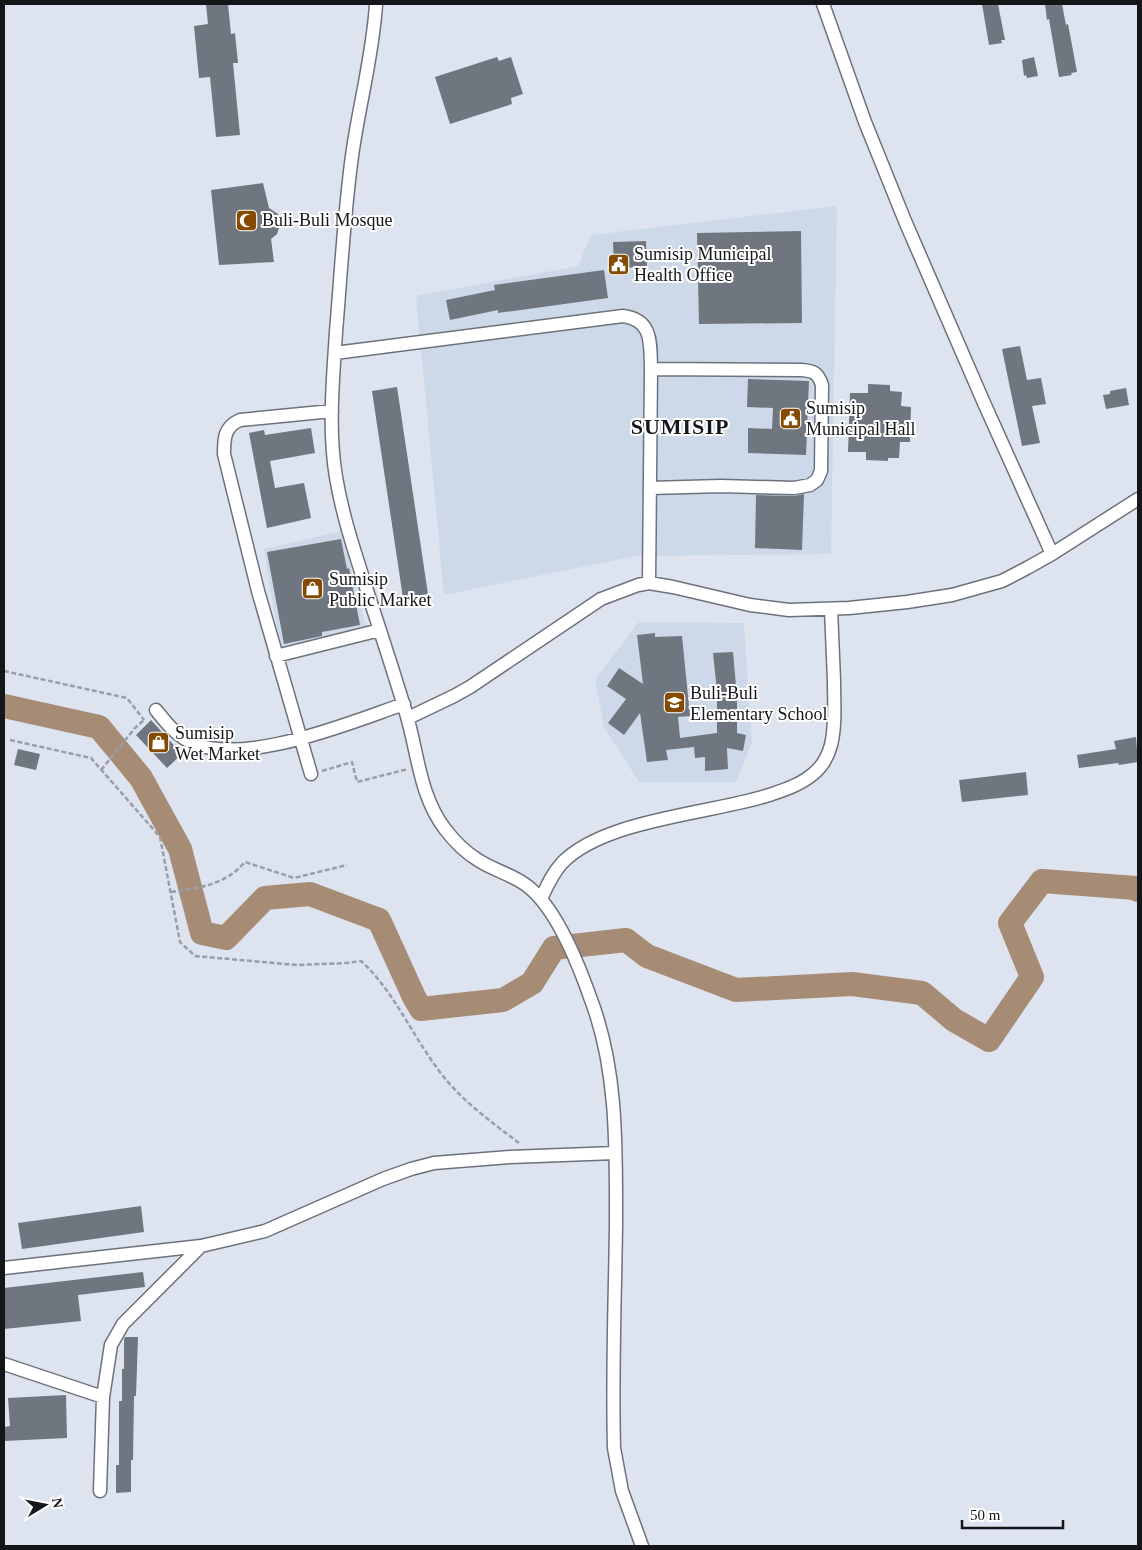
<svg xmlns="http://www.w3.org/2000/svg" width="1142" height="1550" font-family="Georgia,serif">
<style>
.built{fill:#cdd9e9}
.lines{fill:none;stroke-linecap:round;stroke-linejoin:round}
.river{stroke:#a68c75;stroke-width:24}
.building{fill:#6f767f}
.minor-casing{stroke:#6c727b;stroke-width:15}
.path{stroke:#999ea7;stroke-width:2.5;stroke-dasharray:5 2.5;stroke-linecap:butt}
.minor{stroke:#fff;stroke-width:12}
.labels{text-anchor:middle;dominant-baseline:central;stroke-width:4;stroke-linejoin:round;paint-order:stroke}
.poi-label{font-size:18px;fill:#14161a;stroke:#fff;text-anchor:start}
.district-label{font-size:22px;font-weight:bold;letter-spacing:1px;fill:#14161a;stroke:#fff}
</style>
<rect width="100%" height="100%" fill="#dde4ef"/>
<path class="built" d="M837,206L831,554L636,556L444,595L416,296L578,266L591,235Z
M342,531L366,628L280,649L264,549Z
M639,622L744,623L752,743L736,782H639L604,727L595,680Z"/>
<g class="lines">
<path class="river" d="M4,706L99,727L141,778L180,849L202,933L226,938L265,898L310,894L379,920L414,997L421,1009L503,1000L532,983L554,948L626,940L647,956L736,990L852,984L922,993L954,1020L989,1040L1032,977L1010,923L1042,881L1136,888L1138,890"/>
</g>
<path class="building" d="M206,4H228L231,34L235,33L238,63H233L240,135L216,137L210,77L199,78L194,26L208,24Z
M982,4H998L1005,40H1001L1002,43L989,45Z
M1045,4H1062L1066,25L1068,24L1077,72L1071,73L1072,75L1059,77L1049,19L1047,20Z
M497,57L499,61L511,57L523,94L511,98L512,104L450,124L435,77Z
M1034,57L1038,76L1027,78L1026,75L1024,76L1022,60Z
M263,183L269,208L278,214L280,225L277,234L271,239L274,262L219,265L211,190Z
M801,231L802,323L699,324L697,233Z
M646,241L647,267L614,268L613,242Z
M604,270L608,298L498,313V310L450,320L446,300L495,290L494,285Z
M1020,346L1027,380L1041,378L1046,404L1032,406L1040,443L1022,446L1002,349Z
M748,379L809,381L806,455L748,453V428L772,429L773,408L747,407Z
M868,384L890,385V391L902,392L901,406L911,407L910,442H900L899,458H888V461L866,460V452H848L850,393H868Z
M397,387L428,594L403,598L372,391Z
M1126,388L1129,405L1106,409L1103,395L1110,394V391Z
M311,428L315,453L270,461L275,488L304,483L311,518L267,528L249,433L264,430L265,435Z
M804,494L802,550L755,548L756,495L794,496Z
M341,539L347,569L349,568L360,625L322,632V636L284,644L267,552Z
M655,633V637L682,636L690,716L678,717L680,738L717,733V691L713,653L733,652L737,697V733L746,735L743,751L727,748L728,769L705,771V757L695,758L694,747L666,750L668,760L647,762L640,713L624,735L608,723L626,699L607,686L619,668L643,684L637,635Z
M151,720L182,754L167,768L136,735Z
M1136,737L1138,762L1119,765L1118,763L1079,768L1077,755L1116,749L1114,741Z
M18,749L40,754L36,770L14,765Z
M1026,772L1028,795L962,802L959,780Z
M141,1206L144,1232L22,1249L18,1223Z
M143,1272L145,1287L78,1295L81,1321L4,1329V1288Z
M125,1337H138L136,1396H134L133,1460H131V1492L116,1493V1465H119V1401H122V1369H124V1339Z
M66,1395L67,1438L4,1441V1427L10,1426L8,1398Z"/>
<g class="lines">
<defs>
<path id="minor" d="M376,4C373,55 359,105 352,156C344,214 341,273 336,332C333,379 328,430 336,477C342,513 353,547 364,581C378,625 393,669 406,713C418,752 419,795 445,829C454,841 465,852 478,860C493,870 511,874 526,885C555,906 578,963 590,997C618,1069 616,1149 616,1225C615,1299 612,1373 614,1448L622,1491L642,1546
M823,4L865,122L905,221L984,403L1052,554
M335,353L623,316C654,320 650,345 651,369L649,583
M650,488L721,486L794,488L810,485L817,480L821,471L822,385C818,373 814,371 802,370L651,369
M276,656L380,630
M156,710C165,721 173,732 185,739C236,771 351,722 404,704
M408,718L454,696L470,687L601,599L638,585L649,583L673,587L750,605L789,610L849,608L907,602L952,595L1002,581L1027,568L1052,554L1138,499
M311,774L258,591L224,454C224,439 224,427 240,420L332,411
M541,899C547,886 552,874 562,863C604,819 711,814 769,795C784,790 800,785 813,774C822,767 828,756 831,745C836,725 834,702 834,681C833,657 832,633 831,609
M4,1268L201,1246L265,1231L383,1179L411,1169L434,1163L510,1157L615,1153
M4,1364L103,1397
M100,1491L103,1397L111,1345L123,1324L201,1246"/>
</defs>
<use href="#minor" class="minor-casing"/>
<path class="path" d="M4,671L127,698L144,720
M10,740L91,758L160,837L180,942L195,956L297,965L347,963L361,961C393,990 411,1033 437,1068C458,1098 490,1121 519,1143
M101,770L135,728L144,720
M322,771L352,762L357,782L408,769
M171,892C199,888 225,885 245,862L294,878L347,865"/>
<use href="#minor" class="minor"/>
</g>
<defs>
<symbol id="mosque-square" viewBox="-11 -11 22 22"><rect x="-9" y="-9" width="18" height="18" rx="4" fill="#844b00" stroke="#fff"/><path d="M3.5-4.9A6 6 0 1 0 3.5 4.9A5 5 0 1 1 3.5-4.9Z" fill="#fff"/></symbol>
<symbol id="civic-square" viewBox="-11 -11 22 22"><rect x="-9" y="-9" width="18" height="18" rx="4" fill="#844b00" stroke="#fff"/><path d="M-.6-6.5H3V-4.5H.6V-3L4-1V1h2V6H-6V1h2V-1L-.6-3ZM-1.2 2.5V6h2.4V2.5Z" fill="#fff"/></symbol>
<symbol id="shop-square" viewBox="-11 -11 22 22"><rect x="-9" y="-9" width="18" height="18" rx="4" fill="#844b00" stroke="#fff"/><path d="M-5-2.5h2.3a2.7 3.5 0 0 1 5.4 0H5L5.5 6h-11ZM-1.5-2.5h3a1.5 2.3 0 0 0-3 0Z" fill="#fff"/></symbol>
<symbol id="school-square" viewBox="-11 -11 22 22"><rect x="-9" y="-9" width="18" height="18" rx="4" fill="#844b00" stroke="#fff"/><path d="M0-5L7-2L0 1L-7-2ZM-4 1L0 2.5L4 1V4Q0 6-4 4Z" fill="#fff"/></symbol>
</defs>
<g fill-rule="evenodd">
<use href="#mosque-square" x="234" y="208" width="25" height="25"/>
<use href="#civic-square" x="606" y="252" width="25" height="25"/>
<use href="#civic-square" x="778" y="406" width="25" height="25"/>
<use href="#shop-square" x="300" y="576" width="25" height="25"/>
<use href="#school-square" x="662" y="690" width="25" height="25"/>
<use href="#shop-square" x="146" y="730" width="25" height="25"/>
</g>
<g class="labels">
<g class="poi-label">
<text x="262" y="220">Buli-Buli Mosque</text>
<text x="634" y="254">Sumisip Municipal<tspan x="634" dy="21">Health Office</tspan></text>
<text x="806" y="408">Sumisip<tspan x="806" dy="21">Municipal Hall</tspan></text>
<text x="329" y="579">Sumisip<tspan x="329" dy="21">Public Market</tspan></text>
<text x="690" y="693">Buli-Buli<tspan x="690" dy="21">Elementary School</tspan></text>
<text x="175" y="733">Sumisip<tspan x="175" dy="21">Wet Market</tspan></text>
</g>
<g class="district-label">
<text x="680" y="426">SUMISIP</text>
</g>
</g>
<rect width="1142" height="1550" fill="none" stroke="#14161a" stroke-width="10"/>
<g transform="translate(45 1505) rotate(80)" stroke="#ffffff" stroke-width="4" paint-order="stroke">
<path d="M0-4L9 19L0 12L-9 19Z" fill="#14161a"/>
<text y="-8" font-size="14" font-weight="bold" text-anchor="middle" fill="#14161a">N</text>
</g>
<path d="M962 1520v8h101v-8" fill="none" stroke="#14161a" stroke-width="2.5"/>
<text x="970" y="1520" font-size="15" fill="#14161a" stroke="#ffffff" stroke-width="4" paint-order="stroke">50 m</text>
</svg>
